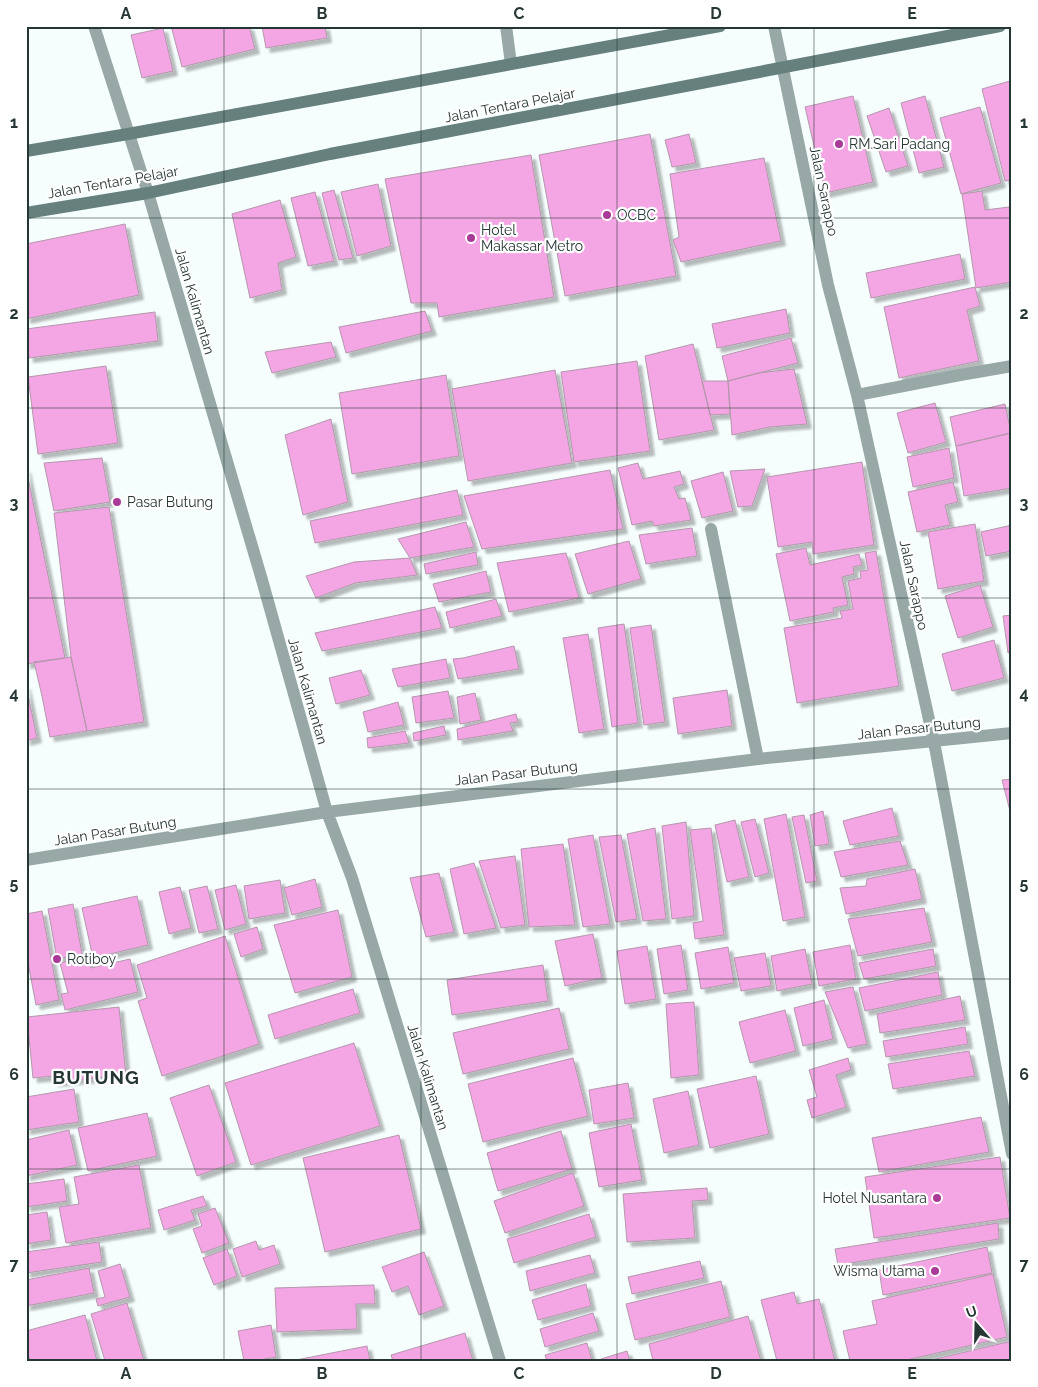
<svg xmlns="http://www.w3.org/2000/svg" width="1038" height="1387" font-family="Raleway,sans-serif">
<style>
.building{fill:#f4a5e3;stroke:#b397ac;filter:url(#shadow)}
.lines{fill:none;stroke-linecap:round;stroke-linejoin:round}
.minor{stroke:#97a8a7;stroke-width:12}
.secondary{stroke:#66807e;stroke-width:12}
.grid{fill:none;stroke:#253634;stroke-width:1;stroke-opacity:0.55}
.poi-dot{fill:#a93a97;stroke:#fff;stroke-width:2}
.labels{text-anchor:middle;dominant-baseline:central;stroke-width:4.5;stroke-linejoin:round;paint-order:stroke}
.street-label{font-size:14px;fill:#253634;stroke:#fff}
.poi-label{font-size:14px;fill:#253634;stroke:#fff;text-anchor:start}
.district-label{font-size:19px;font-weight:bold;letter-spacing:1px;fill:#253634;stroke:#fff}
.neatline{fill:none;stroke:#253634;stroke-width:2}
.grid-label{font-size:16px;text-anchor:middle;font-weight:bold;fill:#253634}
</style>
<defs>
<filter id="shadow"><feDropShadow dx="4.5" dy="4.5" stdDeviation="1" flood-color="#0004"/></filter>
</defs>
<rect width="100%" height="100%" fill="#f5fefd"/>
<path class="building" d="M171,26H249L255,49L182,67Z
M262,26H325L327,38L266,48Z
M163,28L173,71L142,78L131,35Z
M1010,81L1012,87V180L1005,181L982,89Z
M853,96L873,182L825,193L805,107Z
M925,96L944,167L919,173L901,103Z
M980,107L1001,183L961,194L940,118Z
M889,108L908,166L886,172L867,116Z
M650,134L676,276L565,296L539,155Z
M689,134L696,163L672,167L665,140Z
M531,155L554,297L439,317L437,303H411L385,179Z
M764,158L781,241L681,262L673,240L679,237L670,174Z
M378,184L391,246L357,256L341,192Z
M334,190L353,258L339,260L322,193Z
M982,191L985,210L1009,207L1012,225V282L976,288L962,194Z
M315,192L334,261L308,266L291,198Z
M280,200L296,257L278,263L282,290L250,298L232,214Z
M125,224L139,295L26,319V244Z
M960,254L965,279L871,298L866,273Z
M975,287L980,306L967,310L979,361L899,378L884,307Z
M786,309L790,333L717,348L712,324Z
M425,311L432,331L346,353L339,327Z
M155,312L158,341L29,358L26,329Z
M791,338L798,363L728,381L722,356Z
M331,342L336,357L272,373L265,352Z
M693,344L714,430L659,440L645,356Z
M637,361L650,451L574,462L561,372Z
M106,366L118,443L38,454L28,377Z
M794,369L807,424L770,427L732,435L728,381L758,373Z
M555,370L572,463L468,481L452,389Z
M446,375L459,456L352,474L339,393Z
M702,381H728L730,414L710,415Z
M935,403L946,442L908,453L897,413Z
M1005,404L1011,433L956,446L950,417Z
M331,419L348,502L303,515L285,435Z
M1011,433L1012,488L964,496L956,446Z
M949,448L954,478L913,487L907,457Z
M102,458L110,502L54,511L44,463Z
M862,462L874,545L813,554L812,542L778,547L767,477Z
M638,463L643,479L680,471L684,484L674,487L679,499L685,498L691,520L654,526L652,521L632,525L618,468Z
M26,468L65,658L26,664Z
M765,469L752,506L738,507L730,471Z
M610,470L623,529L482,549L464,496Z
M723,472L733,511L702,518L691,481Z
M953,482L958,502L945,505L950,525L917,532L908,492Z
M457,490L463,515L315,543L310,521Z
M109,507L144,722L87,731L71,657L54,513Z
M466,522L474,547L410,558L398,539Z
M975,524L984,581L938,589L928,532Z
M1012,525V551L986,556L981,532Z
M692,528L697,556L646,564L639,535Z
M629,541L641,579L588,594L575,554Z
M806,548L810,565L859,554L862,565L853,567L854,574L842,577L848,605L833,608L834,612L790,621L776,554Z
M876,551L899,686L797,703L784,628L842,618L840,611L853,609L848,581L861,578L860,571L868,570L865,553Z
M476,552L478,565L426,574L424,564Z
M566,553L579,598L509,612L497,563Z
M410,558L417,575L355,583L316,598L306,576L354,562Z
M486,571L491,592L439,602L433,584Z
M980,585L993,627L958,638L945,596Z
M496,599L502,616L450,628L446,612Z
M435,607L442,628L322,651L315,633Z
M1012,615V652L1008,653L1003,616Z
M624,624L638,723L612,727L598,628Z
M651,625L665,722L644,725L630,628Z
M588,634L604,729L579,733L563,638Z
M994,640L1004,678L952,691L942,654Z
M514,646L519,669L458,679L453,659L463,658Z
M71,657L87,731L50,737L42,696L34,662Z
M446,659L450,678L398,687L392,669Z
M361,670L370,695L336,704L329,678Z
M26,685L37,738L26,741Z
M727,690L732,726L678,734L673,698Z
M448,691L454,718L416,723L412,697Z
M475,693L481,720L460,724L457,697Z
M398,702L404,725L368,732L363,712Z
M516,714L518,722L510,723L513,731L458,740L457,729Z
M444,726L446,735L414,741L413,733Z
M405,731L409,743L368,748L367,738Z
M1012,779V811H1010L1002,780Z
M892,808L899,836L850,845L843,821Z
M823,811L829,844L815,846L810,815Z
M786,814L805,917L783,921L764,819Z
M804,815L817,881L806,883L792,817Z
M755,819L769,873L755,877L741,822Z
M735,820L749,877L727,882L715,825Z
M686,822L694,916L672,919L662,826Z
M655,828L666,919L643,921L627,834Z
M711,828L724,935L695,939L693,923L703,921L690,830Z
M593,835L610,924L583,927L568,839Z
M621,835L637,919L616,922L599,837Z
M900,841L908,865L841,877L834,852Z
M563,844L575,925L529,927L521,849Z
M515,856L525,925L501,928L479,861Z
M474,863L496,928L464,934L450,869Z
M915,869L922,899L846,914L840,888L866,886L867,879Z
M439,873L454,932L426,937L410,878Z
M315,879L322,907L292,915L284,888Z
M280,880L285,913L249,919L244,886Z
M236,885L246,924L225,930L215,890Z
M207,886L218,929L199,933L189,890Z
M180,887L191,928L169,934L159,892Z
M137,896L148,945L93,958L82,908Z
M73,904L82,954L57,959L48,909Z
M924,908L932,942L858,956L848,919Z
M338,910L352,977L295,993L274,925Z
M42,911L59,1000L36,1005L26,952V914Z
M257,927L263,949L241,957L234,934Z
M593,934L602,978L565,986L555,941Z
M225,936L259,1044L162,1076L138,1001L147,998L137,965Z
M681,945L688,990L664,994L657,949Z
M850,945L856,979L819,986L813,952Z
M647,946L656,999L625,1004L617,951Z
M728,947L734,983L701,989L695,953Z
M805,949L812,984L777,991L771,956Z
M933,949L936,966L864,979L859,963Z
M765,953L771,986L741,991L734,958Z
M88,956L91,968L130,959L138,992L65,1010L61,994L68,993L60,963Z
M543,965L548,1001L452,1015L447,980Z
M938,972L942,995L865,1011L859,988Z
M853,987L867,1044L848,1048L825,992Z
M353,989L360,1013L275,1039L268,1015Z
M960,996L965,1020L880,1033L877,1014Z
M824,1000L833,1039L803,1046L794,1008Z
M694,1002L699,1075L671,1078L666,1004Z
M119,1007L126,1075L54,1082L53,1076L33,1078L27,1017Z
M559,1008L569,1049L463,1074L453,1033Z
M785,1010L796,1051L750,1063L739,1022Z
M965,1027L968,1044L886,1057L883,1041Z
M354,1043L380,1126L251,1165L225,1083Z
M969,1051L975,1076L893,1089L888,1064Z
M573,1058L588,1116L483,1142L468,1084Z
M848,1058L851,1070L836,1075L846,1107L812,1118L807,1100L817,1097L809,1070Z
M756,1076L769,1134L710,1148L697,1089Z
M628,1083L634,1118L594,1124L589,1090Z
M209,1085L236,1162L197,1176L170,1098Z
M74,1089L79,1122L26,1130V1097Z
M688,1091L699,1145L664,1153L653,1099Z
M147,1113L157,1156L88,1171L78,1128Z
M981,1117L989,1152L879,1172L872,1138Z
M631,1124L642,1180L599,1187L589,1133Z
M69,1130L77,1165L26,1176V1140Z
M561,1131L572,1169L498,1191L487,1153Z
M399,1135L421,1229L325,1252L303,1158Z
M1000,1157L1010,1218L874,1238L865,1177Z
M139,1165L151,1228L66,1243L59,1207L79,1204L74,1177Z
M573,1173L584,1206L505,1233L494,1201Z
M64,1179L67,1201L26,1207V1184Z
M707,1188L708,1200L692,1201L695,1238L627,1242L623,1194Z
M203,1196L207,1206L191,1210L195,1220L164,1230L158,1210Z
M215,1208L229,1243L202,1253L193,1229L202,1226L198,1214Z
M47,1212L51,1240L26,1244V1215Z
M589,1214L596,1237L514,1263L507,1239Z
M998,1223L999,1239L838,1265L835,1249Z
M256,1241L259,1250L274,1245L280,1264L242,1277L233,1249Z
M99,1242L102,1262L26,1273V1252Z
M987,1247L992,1273L883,1295L879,1270Z
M227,1249L237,1276L214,1285L203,1258Z
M424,1252L444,1306L419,1315L408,1286L392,1292L382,1267Z
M590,1255L595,1273L530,1291L526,1271Z
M700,1261L704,1278L632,1294L628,1277Z
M120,1264L130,1297L98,1306L96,1299L105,1297L98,1271Z
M89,1268L94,1293L26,1306V1280Z
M993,1274L1007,1337L902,1361H850L843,1331L877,1324L872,1301Z
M721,1281L730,1317L635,1340L626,1304Z
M586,1284L591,1306L538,1320L532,1300Z
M374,1285L375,1304H356L357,1329L277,1332L275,1288Z
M794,1292L797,1304L819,1299L835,1361H777L761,1300Z
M127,1303L144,1361H105L91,1314Z
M593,1313L599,1331L545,1347L540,1329Z
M85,1315L97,1361H30L26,1347V1331Z
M748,1316L761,1361H653L649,1344Z
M271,1325L276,1357L254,1361H244L238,1331Z
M465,1333L473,1361H393L391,1355Z
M1012,1341V1361H927Z
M587,1343L592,1361H547L545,1355Z
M367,1346L370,1361H291Z
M627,1351L630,1361H601V1359Z"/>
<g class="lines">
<path class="minor" d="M94,26L148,193L262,580L327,812L352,878L500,1361
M506,26L511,64
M774,26L828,285L857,395L934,742L1012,1154
M857,395L960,375L1012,366
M711,529L758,759
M26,860L327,812L758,759L1012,733"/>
<path class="secondary" d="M26,151L128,134L720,26
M26,213L148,193L330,154L1000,26"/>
</g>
<path class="grid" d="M224,26V1361M421,26V1361M617,26V1361M814,26V1361M26,218H1012M26,408H1012M26,598H1012M26,789H1012M26,979H1012M26,1169H1012"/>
<g class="poi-dot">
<circle cx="839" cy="144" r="5"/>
<circle cx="607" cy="215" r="5"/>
<circle cx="471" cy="238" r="5"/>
<circle cx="117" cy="502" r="5"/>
<circle cx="57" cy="959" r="5"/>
<circle cx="937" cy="1198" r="5"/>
<circle cx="935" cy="1271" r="5"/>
</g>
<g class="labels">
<g class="street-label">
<text transform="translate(510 105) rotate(-11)">Jalan Tentara Pelajar</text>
<text transform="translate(113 182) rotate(-10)">Jalan Tentara Pelajar</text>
<text transform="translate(824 191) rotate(78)">Jalan Sarappo</text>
<text transform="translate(195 301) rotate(74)">Jalan Kalimantan</text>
<text transform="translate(914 585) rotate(78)">Jalan Sarappo</text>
<text transform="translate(308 691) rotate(74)">Jalan Kalimantan</text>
<text transform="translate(919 728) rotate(-6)">Jalan Pasar Butung</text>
<text transform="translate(516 773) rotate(-7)">Jalan Pasar Butung</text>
<text transform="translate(115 831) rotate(-9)">Jalan Pasar Butung</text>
<text transform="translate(428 1077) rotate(73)">Jalan Kalimantan</text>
</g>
<g class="poi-label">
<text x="849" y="144">RM.Sari Padang</text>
<text x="617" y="215">OCBC</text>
<text x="481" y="230">Hotel<tspan x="481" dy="16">Makassar Metro</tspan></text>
<text x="127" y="502">Pasar Butung</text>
<text x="67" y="959">Rotiboy</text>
<text x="927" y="1198" text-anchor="end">Hotel Nusantara</text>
<text x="925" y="1271" text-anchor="end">Wisma Utama</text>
</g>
<g class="district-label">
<text x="96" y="1077">BUTUNG</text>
</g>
</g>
<rect width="1038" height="1387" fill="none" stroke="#ffffff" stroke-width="55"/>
<g transform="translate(976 1324) rotate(340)" stroke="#ffffff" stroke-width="4" paint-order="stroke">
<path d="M0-4L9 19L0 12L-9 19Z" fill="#253634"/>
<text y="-8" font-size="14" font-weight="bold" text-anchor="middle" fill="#253634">U</text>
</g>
<rect x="28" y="28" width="982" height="1332" class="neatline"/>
<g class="grid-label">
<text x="126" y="19">A</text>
<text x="322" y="19">B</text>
<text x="519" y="19">C</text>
<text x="716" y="19">D</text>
<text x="912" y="19">E</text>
<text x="14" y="128">1</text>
<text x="1024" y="128">1</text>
<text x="14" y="319">2</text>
<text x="1024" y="319">2</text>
<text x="14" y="509">3</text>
<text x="1024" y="509">3</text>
<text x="14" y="699">4</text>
<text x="1024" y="699">4</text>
<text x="14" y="889">5</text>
<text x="1024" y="889">5</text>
<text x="14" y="1080">6</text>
<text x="1024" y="1080">6</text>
<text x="14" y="1270">7</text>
<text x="1024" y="1270">7</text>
<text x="126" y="1379">A</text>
<text x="322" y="1379">B</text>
<text x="519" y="1379">C</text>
<text x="716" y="1379">D</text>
<text x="912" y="1379">E</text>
</g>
</svg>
